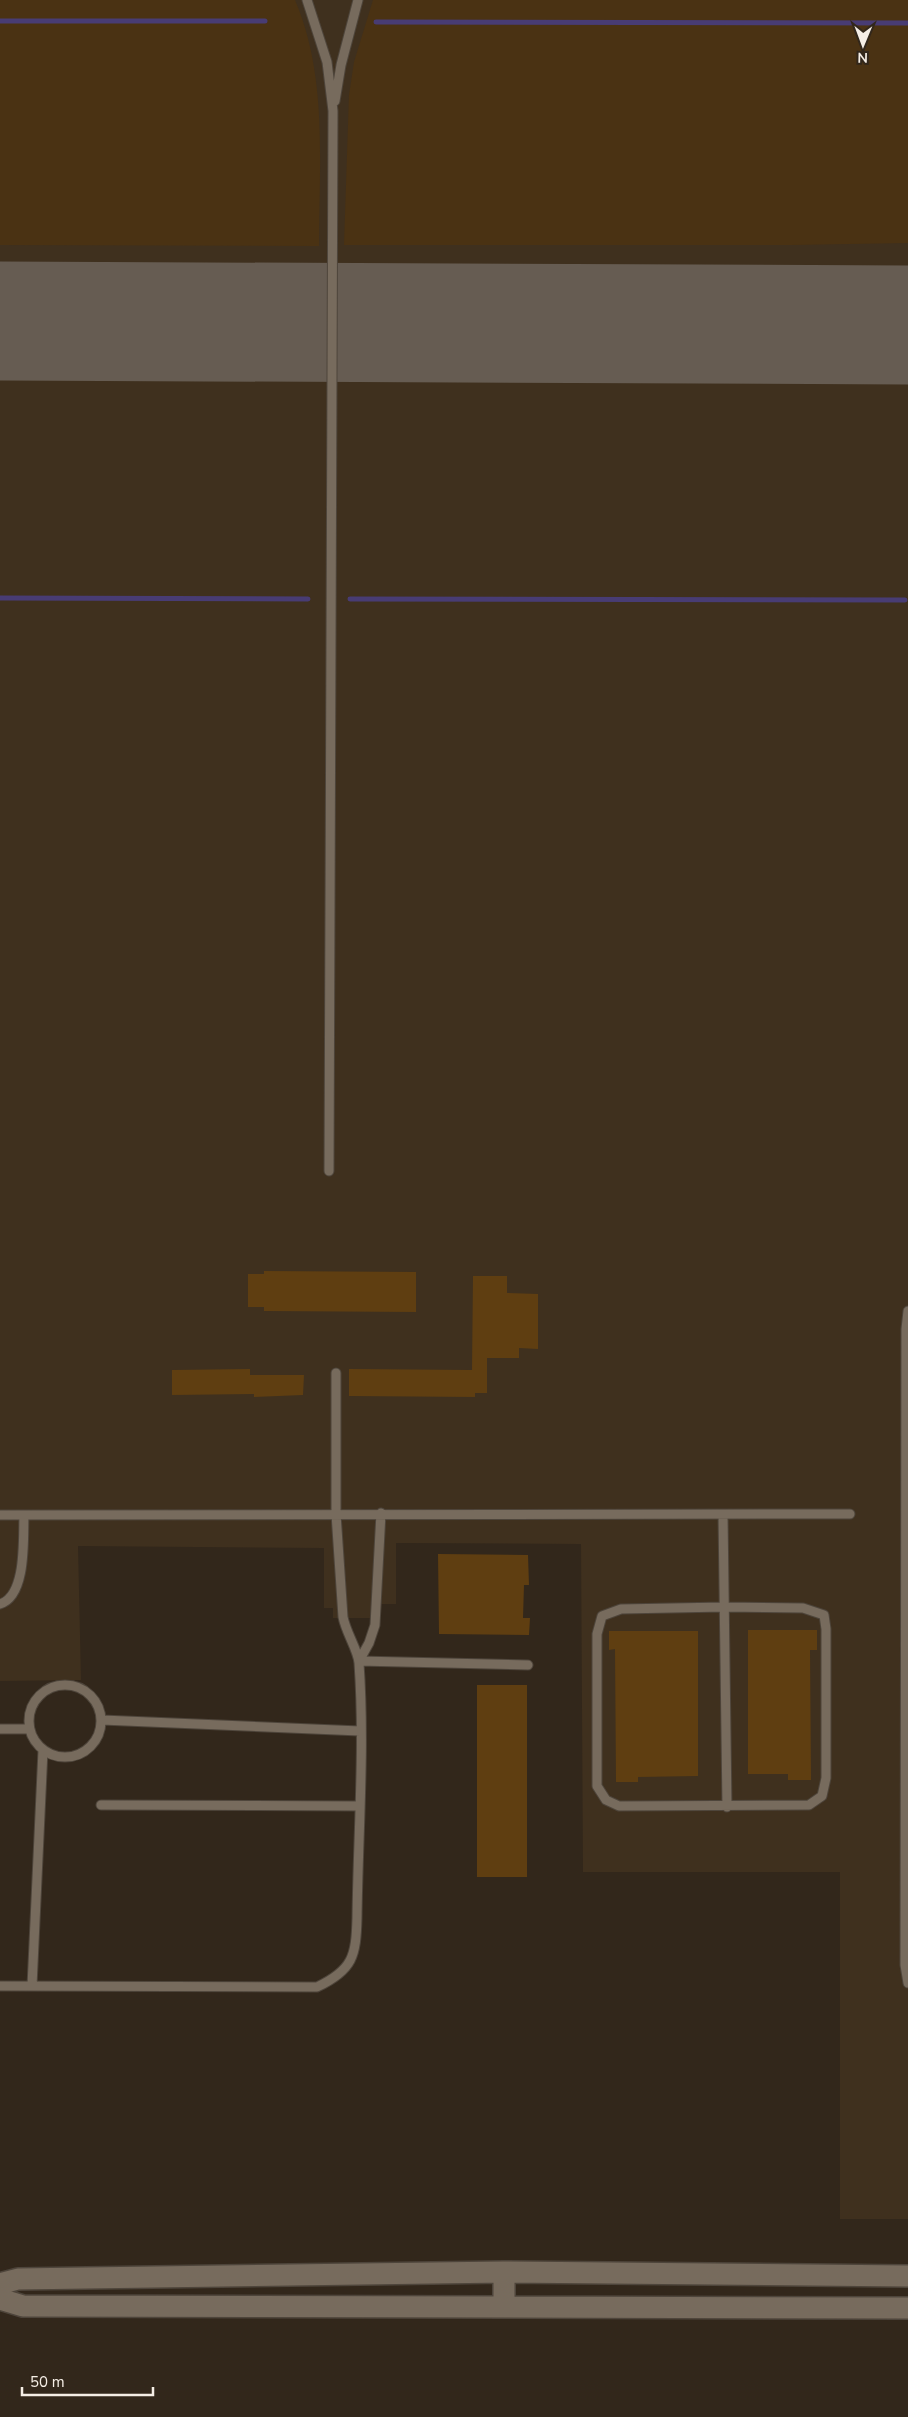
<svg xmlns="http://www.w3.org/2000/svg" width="908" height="2417" font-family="'Nunito Sans',sans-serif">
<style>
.built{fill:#3f301e}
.green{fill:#4a3213}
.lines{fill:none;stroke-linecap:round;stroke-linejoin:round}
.stream{stroke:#483c74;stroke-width:5}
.runway{stroke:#665c52;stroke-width:119}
.building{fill:#5f3e11}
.service-casing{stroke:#4e453b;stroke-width:11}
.tertiary-casing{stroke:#4e453b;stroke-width:24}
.service{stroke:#776b5d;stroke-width:9}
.tertiary{stroke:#776b5d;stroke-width:21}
</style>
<rect width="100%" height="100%" fill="#32271b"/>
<path class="built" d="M0,0H908V2219H840V1872H583L581,1544L396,1543V1604H379L378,1618H333V1608H324V1548L78,1546L81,1680L0,1681Z"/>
<path class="green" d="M0,0H295C328,77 319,165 319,246L0,245Z
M373,0H908V243L792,245H344L349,95L354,62Z"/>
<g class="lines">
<path class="stream" d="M0,21H265
M376,22L908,23
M0,598L308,599
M350,599L905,600"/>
<path class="runway" d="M0,321L908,325"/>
</g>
<path class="building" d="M264,1271L416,1272V1312L264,1311V1307H248V1274H264Z
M473,1276H507V1293L538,1294V1349L519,1348V1358H487V1393H475V1397L349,1396V1369L472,1370Z
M250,1369V1375H304L303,1395L254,1397V1394L172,1395V1370Z
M438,1554L528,1555L529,1585H524L523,1618H530L529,1635L439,1634Z
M748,1630H817V1650H810L811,1780H788V1774H748Z
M609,1631H698V1776L638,1777V1782H616L615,1649L609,1650Z
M477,1685H527V1877H477Z"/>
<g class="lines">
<defs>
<path id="service" d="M307,0L327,62L333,111L329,1171
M335,101L341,65L358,0
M908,1311L906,1329L905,1965L908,1983
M0,1515L850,1514
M723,1515L727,1807
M0,1604C27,1596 23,1538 24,1515
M724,1607L803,1608L824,1615L826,1629V1778L822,1796L809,1805L619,1806L606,1800L597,1786V1634L602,1616L621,1609Z
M359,1661L528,1665
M359,1661L369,1643L375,1625L381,1513
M29 1721a36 36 0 1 1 72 0a36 36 0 1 1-72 0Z
M102,1720L360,1731
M0,1729H29
M101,1805L359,1806
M0,1986L317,1987C353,1970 356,1956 357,1918C358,1834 365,1748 359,1663C358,1650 346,1633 343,1617L336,1514V1373
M32,1986L43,1750"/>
<path id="tertiary" d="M0,2284L18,2279L504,2272L908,2276
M0,2299L23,2306L908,2308
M504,2307V2272"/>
</defs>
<use href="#service" class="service-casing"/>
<use href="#tertiary" class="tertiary-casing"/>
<use href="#service" class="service"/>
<use href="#tertiary" class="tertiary"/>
</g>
<g transform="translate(863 45) rotate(181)" stroke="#32271b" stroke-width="4" paint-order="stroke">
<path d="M0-4L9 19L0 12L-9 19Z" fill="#f5eee6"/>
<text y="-8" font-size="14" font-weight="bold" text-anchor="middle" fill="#f5eee6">N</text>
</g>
<path d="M22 2387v8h131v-8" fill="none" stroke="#f5eee6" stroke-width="2.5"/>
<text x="30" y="2387" font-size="15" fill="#f5eee6" stroke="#32271b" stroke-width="4" paint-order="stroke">50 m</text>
</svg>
